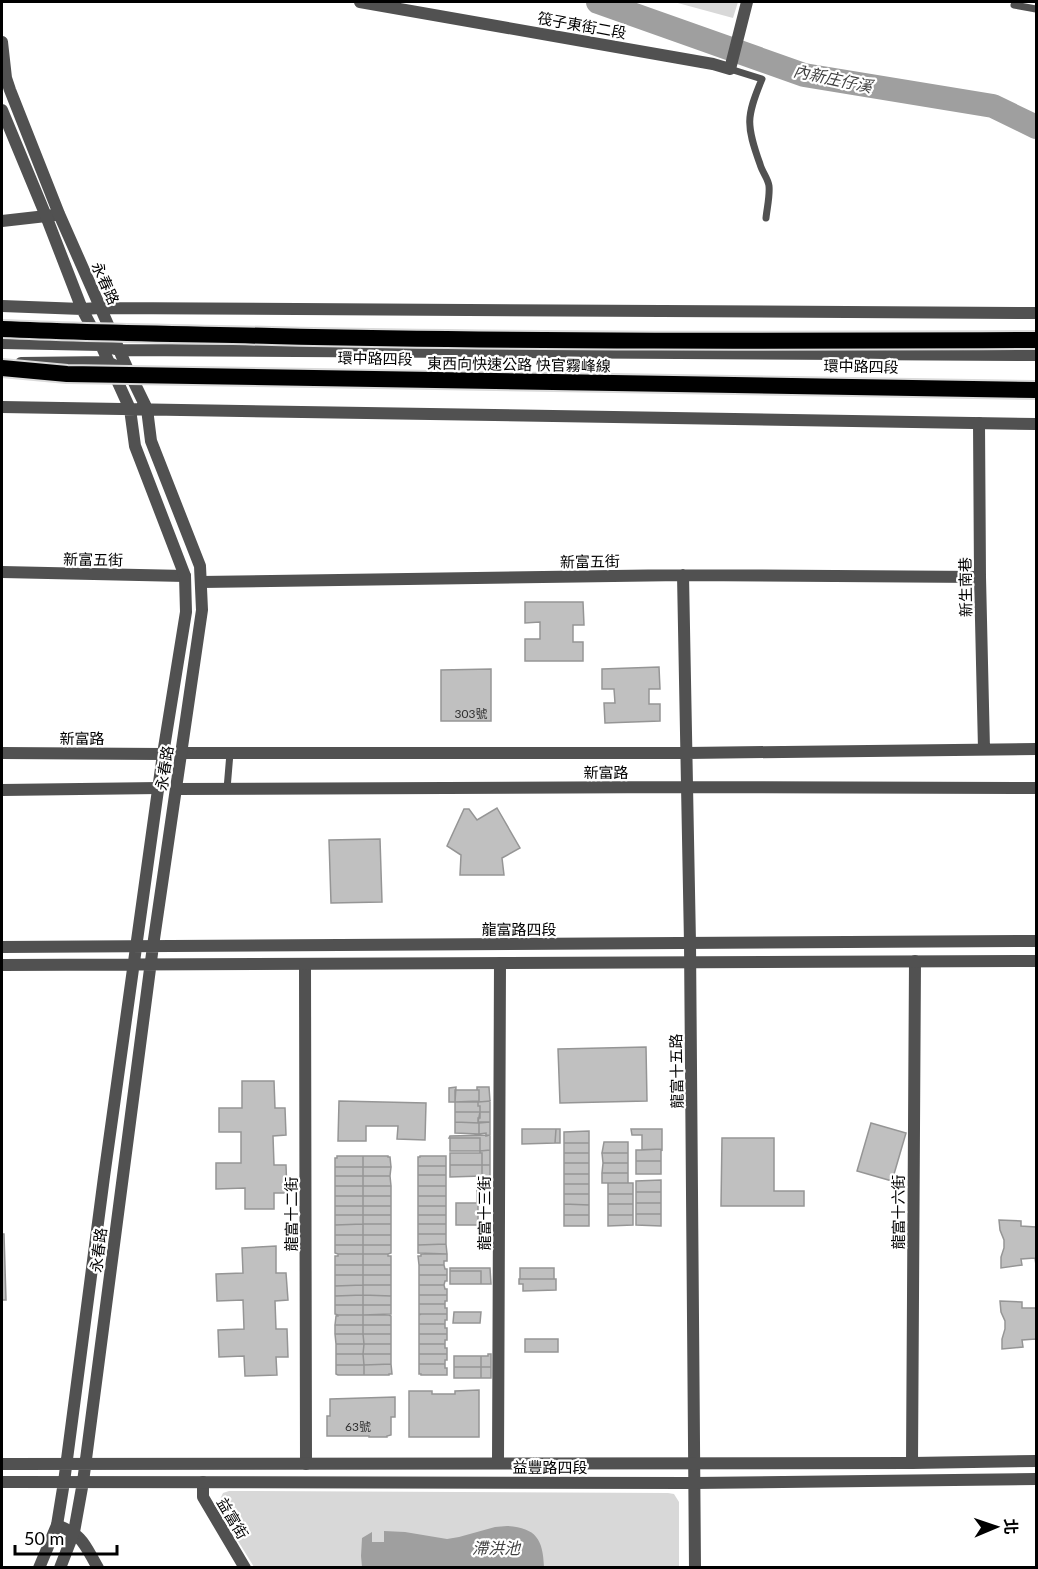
<svg xmlns="http://www.w3.org/2000/svg" width="1038" height="1569" font-family="Lato,'Noto Sans TC',sans-serif">
<style>
.green{fill:#d8d8d8}
.water{fill:#9f9f9f}
.lines{fill:none;stroke-linecap:round;stroke-linejoin:round}
.river{stroke:#9f9f9f;stroke-width:24}
.building{fill:#c0c0c0;stroke:#959595;stroke-width:1.5}
.service{stroke:#515151;stroke-width:7}
.minor{stroke:#515151;stroke-width:12}
.tertiary{stroke:#515151;stroke-width:12}
.trunk-bridge-casing{stroke:#dbdbdb;stroke-width:20;stroke-linecap:butt}
.trunk-bridge{stroke:#000;stroke-width:16}
.labels{text-anchor:middle;dominant-baseline:central;stroke-width:4.5;stroke-linejoin:round;paint-order:stroke}
.number-label{font-size:12px;fill:#303030}
.street-label{font-size:15px;fill:#000;stroke:#fff}
.water-label{font-size:16px;font-style:italic;fill:#404040;stroke:#fff}
</style>
<rect width="100%" height="100%" fill="#fff"/>
<path class="green" d="M674,2H738L733,18Z
M229,1491L668,1493L674,1494L679,1502V1567H254L219,1510L218,1503L223,1493Z"/>
<path class="water" d="M507,1526C536,1528 543,1539 544,1567H362L361,1556L362,1538L372,1532V1542H384V1531L405,1532L447,1539L459,1537L495,1527Z"/>
<g class="lines">
<path class="river" d="M598,2L804,75L993,106L1036,127"/>
</g>
<path class="building" d="M525,602H583L584,625H573V642H583V661H525V639H540V622L525,623Z
M659,667L660,689H649V704H660V721L605,723L604,703H615L614,689H602V669Z
M491,669V721H441V670Z
M497,808L520,848L502,858L504,875H460L461,855L447,846L464,809H469L477,820Z
M380,839L382,902L331,903L329,840Z
M646,1047L647,1101L560,1103L558,1049Z
M242,1081H274L275,1108H285L286,1135L273,1136L274,1165H286L287,1193H274V1209H245V1188L216,1189V1163H241V1132H219V1108H242Z
M456,1087L455,1102H449V1088Z
M477,1087H489L490,1101L479,1102V1090H477Z
M455,1090H479V1101L455,1102Z
M339,1101L426,1103L425,1140L397,1139L398,1126H366V1141H338Z
M490,1101V1112H480V1106H478V1102Z
M455,1102H479H478V1106H480V1112H455Z
M455,1112H480V1118H478V1122L479,1123L455,1122Z
M480,1112H490V1122H478Z
M455,1122L479,1123V1134L455,1133Z
M490,1122V1135L486,1136V1133L479,1134V1123Z
M871,1123L906,1133L892,1181L857,1171Z
M522,1129H556L555,1143L522,1144Z
M556,1129H560V1143H555Z
M631,1129H662V1151L661,1149L642,1150V1135H632Z
M589,1131V1143H564V1132Z
M490,1135V1150L480,1151V1138H449L450,1136Z
M450,1138H480V1151H450Z
M722,1138H774V1191H804V1206H721Z
M604,1142H628V1153H602Z
M564,1143H589V1153H564Z
M661,1149V1161H636V1150Z
M490,1150V1165H482V1153H480V1151Z
M450,1153H482V1165H450Z
M564,1153H589V1163H564Z
M602,1153H628V1163H603Z
M337,1156H363V1167H335V1158H337Z
M363,1156H388V1157H390L391,1167H363Z
M420,1156H446V1166H418V1157H420Z
M636,1161H661V1174H636Z
M564,1163H589V1174H564Z
M603,1163H628V1173H602Z
M450,1165H482V1176L450,1177Z
M482,1165H490V1176H482Z
M418,1166H446V1175H418Z
M335,1167H363V1176H335Z
M363,1167H391L390,1176H363Z
M602,1173H628V1183H602Z
M564,1174H589V1184H564Z
M418,1175H446V1186H418Z
M335,1176H363V1186H335Z
M363,1176H390L391,1186H363Z
M490,1176V1203H477V1177Z
M661,1180V1192H636V1181Z
M608,1183H633V1194H608Z
M564,1184H589V1194H564Z
M335,1186H363V1196H335Z
M363,1186H391V1196H363Z
M418,1186H446V1196H418Z
M636,1192H661V1203H636Z
M564,1194H589V1205L564,1204Z
M608,1194H633V1204H608Z
M335,1196H363V1206H335Z
M363,1196H391V1206H363Z
M418,1196H446V1206H418Z
M456,1203H478V1225H456Z
M636,1203H661V1214H636Z
M564,1204L589,1205V1215H564Z
M608,1204H633V1215H608Z
M335,1206H363V1215H335Z
M363,1206H391V1215H363Z
M418,1206H446V1215H418Z
M636,1214H661V1226L636,1225Z
M335,1215H363V1224L335,1225Z
M363,1215H391V1224H363Z
M418,1215H446V1224H418Z
M564,1215H589V1226H564Z
M608,1215H633V1225L608,1226Z
M999,1220L1021,1221V1226L1036,1227V1265L1035,1258L1021,1259L1022,1265L1001,1268V1257L1004,1248V1240L1000,1230Z
M363,1224V1235H335V1225Z
M363,1224H391V1235H363Z
M418,1224H446V1234H418Z
M2,1234H4L6,1300H2Z
M418,1234H446V1244L418,1245Z
M335,1235H363V1245H335Z
M363,1235H391V1245H363Z
M446,1244L447,1254L418,1253V1245Z
M335,1245H363V1254H338L335,1253Z
M363,1245H391V1253L388,1254H363Z
M276,1246V1273H286L288,1300L275,1301L276,1329H287L288,1357H276L277,1375L245,1376L244,1356L219,1357L218,1330L244,1329L243,1300L217,1301L216,1274L243,1273L242,1248Z
M338,1254H363V1265H335V1256H338Z
M363,1254H388V1256H391V1265H363Z
M421,1254H447V1261H444V1265H419L418,1256H421Z
M335,1265H363V1275H335Z
M363,1265H391V1275H363Z
M419,1265H444L445,1269H447V1275H419Z
M450,1268H490L491,1284H481V1271H450Z
M520,1268H554V1279H520Z
M450,1271H481V1284H450Z
M335,1275H363V1285L335,1286Z
M363,1275H391V1285H363Z
M419,1275H447V1281H445L444,1285H419Z
M519,1279H556V1290L523,1291V1284H519Z
M363,1285V1295L335,1296V1286Z
M363,1285H391V1296L363,1295Z
M419,1285H444L445,1289H447V1295H419Z
M363,1295V1305H335V1296Z
M363,1295L391,1296V1305H363Z
M419,1295H447V1301H445V1304H419Z
M1000,1301L1022,1302V1308H1036V1341V1339L1022,1340L1023,1347L1002,1349V1339L1005,1329V1321L1001,1312Z
M419,1304H445V1308H447V1314H419Z
M335,1305H363V1315H338L335,1314Z
M363,1305H391V1314L363,1315Z
M454,1312H481L480,1323H453Z
M421,1314H447V1320H445V1324H419V1315Z
M338,1315H363V1325H335L336,1316H338Z
M363,1315H389L391,1316V1325H363Z
M419,1324H445V1328H447V1334H419Z
M335,1325H363V1334H335Z
M363,1325H391V1334H363Z
M335,1334H363L364,1344H336Z
M363,1334H391V1344H364Z
M419,1334H447V1340H445V1344H419Z
M525,1339H558V1352H525Z
M336,1344H364L363,1354H336Z
M364,1344H391V1354H363Z
M419,1344H445V1348H447V1354H419Z
M336,1354H363L364,1365H336Z
M363,1354H391V1364L364,1365Z
M419,1354H447V1360H445V1364H419Z
M488,1354H491V1367H481V1356H488Z
M454,1356H481V1367H454Z
M391,1364L392,1374H389V1375H364V1365Z
M419,1364H445V1368H447V1375H421V1374H419Z
M336,1365H364V1375H338L336,1374Z
M454,1367H481V1378H454Z
M481,1367H491V1378H481Z
M479,1390V1437H409V1391H432V1394H455V1391Z
M395,1397V1417H391V1435L387,1436V1437H369V1436H327V1416H330V1399Z"/>
<g class="lines">
<path class="service" d="M1014,5L1036,9
M730,69L762,79C746,117 746,125 760,164C762,172 768,178 769,186C770,196 767,208 766,218
M227,789L230,753"/>
<path class="minor" d="M360,2L713,64L730,69L747,2
M2,221L55,215
M979,423L980,577L984,749
M2,572L185,576
M683,575L690,943L695,1568
M201,582L683,575L980,577
M2,753L163,754
M181,753H687L1036,749
M176,789L687,787L1036,788
M2,790L159,788
M305,964L306,1464
M498,1463L500,963
M912,1463L915,961
M203,1482V1497L245,1568
M57,1525C84,1536 84,1544 98,1568"/>
<path class="tertiary" d="M2,42L6,78L10,90L59,214L128,370L147,409L151,441L200,566L202,610L153,946L83,1482L74,1532L60,1568
M2,110L46,216L82,309L101,345L130,409L135,446L185,576L186,612L163,754L104,1177L64,1482L57,1525L39,1568
M2,306L82,309L100,308L1036,313
M2,343L101,345L119,350L1036,355
M21,363L108,362L114,365
M2,407L1036,424
M2,947L1036,941
M2,965L1036,961
M2,1464L912,1463L1036,1461
M2,1482L694,1483L1036,1479"/>
<defs>
<path id="trunk-bridge" d="M2,329C92,333 182,334 272,336C527,342 782,341 1036,340
M2,368L67,374L1036,390"/>
</defs>
<use href="#trunk-bridge" class="trunk-bridge-casing"/>
<use href="#trunk-bridge" class="trunk-bridge"/>
</g>
<g class="labels">
<g class="number-label">
<text x="471" y="713">303號</text>
<text x="358" y="1426">63號</text>
</g>
<g class="street-label">
<text transform="translate(582 25) rotate(10)">筏子東街二段</text>
<text transform="translate(106 283) rotate(66)">永春路</text>
<text transform="translate(375 358) rotate(1)">環中路四段</text>
<text transform="translate(519 364) rotate(1)">東西向快速公路 快官霧峰線</text>
<text transform="translate(861 366) rotate(1)">環中路四段</text>
<text transform="translate(93 559) rotate(1)">新富五街</text>
<text transform="translate(590 561) rotate(-1)">新富五街</text>
<text transform="translate(965 587) rotate(-91)">新生南巷</text>
<text x="82" y="738">新富路</text>
<text transform="translate(164 768) rotate(-81)">永春路</text>
<text x="606" y="772">新富路</text>
<text x="519" y="929">龍富路四段</text>
<text transform="translate(676 1071) rotate(-91)">龍富十五路</text>
<text transform="translate(898 1212) rotate(-90)">龍富十六街</text>
<text transform="translate(484 1213) rotate(-90)">龍富十三街</text>
<text transform="translate(291 1214) rotate(-90)">龍富十二街</text>
<text transform="translate(98 1250) rotate(-83)">永春路</text>
<text x="550" y="1467">益豐路四段</text>
<text transform="translate(233 1518) rotate(59)">益富街</text>
</g>
<g class="water-label">
<text transform="translate(833 78) rotate(12)">內新庄仔溪</text>
<text x="496" y="1547">滯洪池</text>
</g>
</g>
<rect width="1038" height="1569" fill="none" stroke="#000000" stroke-width="6"/>
<g transform="translate(996 1527) rotate(88)" stroke="#ffffff" stroke-width="4.5" paint-order="stroke">
<path d="M0-4.5L10 22L0 15L-10 22Z" fill="#000000"/>
<text y="-9" font-size="16" font-weight="bold" text-anchor="middle" fill="#000000">北</text>
</g>
<path d="M15 1545v9h102v-9" fill="none" stroke="#000000" stroke-width="3"/>
<text x="24" y="1545" font-size="18" fill="#000000" stroke="#ffffff" stroke-width="4.5" paint-order="stroke">50 m</text>
</svg>
